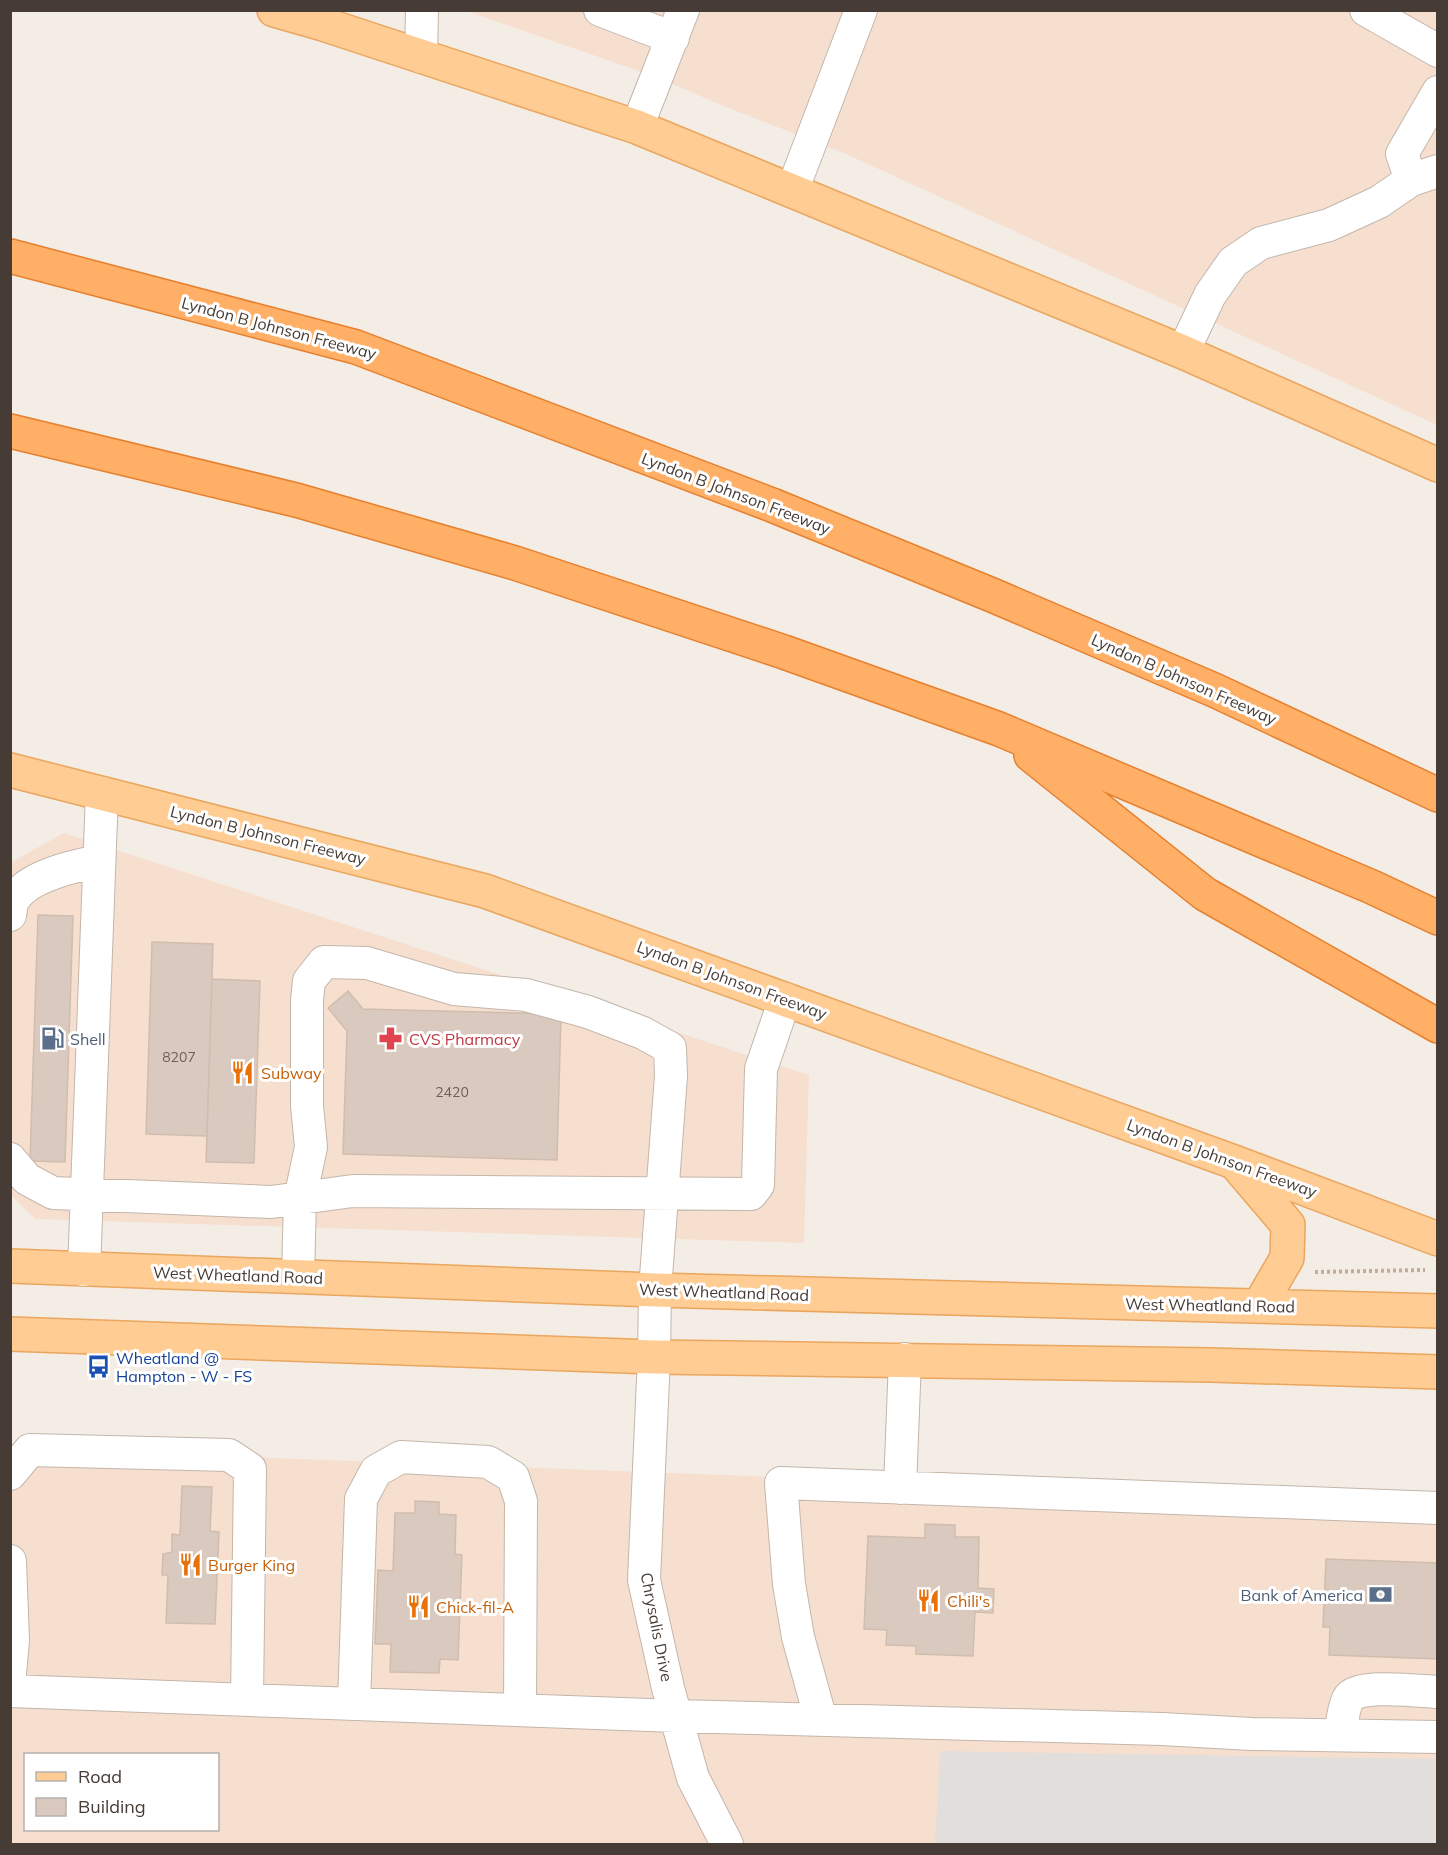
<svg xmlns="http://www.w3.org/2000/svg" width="1448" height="1855" font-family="Mulish,sans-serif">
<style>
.commercial{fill:#f7dfd0;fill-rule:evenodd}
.parking{fill:#e2dedb}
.building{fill:#d9c9be;stroke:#d1bdae;stroke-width:1.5}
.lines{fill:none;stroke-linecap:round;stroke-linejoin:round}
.minor-casing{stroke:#c3b6ab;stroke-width:34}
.major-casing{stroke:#eaa65e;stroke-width:36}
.highway-casing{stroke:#e6802e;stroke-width:36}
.path{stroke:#c2ac98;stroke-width:4;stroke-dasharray:3 3;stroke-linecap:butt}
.minor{stroke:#fff;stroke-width:32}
.major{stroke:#ffcc94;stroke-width:33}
.highway{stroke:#ffaf66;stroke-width:33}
.labels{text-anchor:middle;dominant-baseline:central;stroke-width:6;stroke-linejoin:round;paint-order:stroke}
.number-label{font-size:14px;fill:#6c5f57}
.street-label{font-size:16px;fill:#473c35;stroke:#fff}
.service-label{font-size:16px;fill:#4e5e75;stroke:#fff;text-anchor:start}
.health-label{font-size:16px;fill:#be3a42;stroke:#fff;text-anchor:start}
.food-label{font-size:16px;fill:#c56008;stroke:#fff;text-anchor:start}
.transit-label{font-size:16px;fill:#164399;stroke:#fff;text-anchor:start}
</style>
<rect width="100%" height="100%" fill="#f4ede6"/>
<path class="commercial" d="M466,11H1437V425L846,154L721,105L656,77Z
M64,833L809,1075L804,1243L35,1219L11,1195L10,863Z
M10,1448L1437,1502V1844H11ZM26,1754H218V1830H26Z"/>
<path class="parking" d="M940,1751L1437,1759V1844H935Z"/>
<path class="building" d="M38,915L73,916L65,1162L30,1161Z
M152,942L213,944L207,1136L146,1134Z
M212,979L260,981L254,1163L206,1162Z
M348,991L363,1009L561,1014L557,1160L343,1154L347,1031L328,1008Z
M182,1486L212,1487L210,1531L219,1532L215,1624L166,1623L168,1575H162L163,1554L172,1552V1534L180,1535Z
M415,1501L439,1502V1514L456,1515L455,1554L462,1555L458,1660L440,1659L439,1673L390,1672L391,1644H375L378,1570L393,1571L395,1513H415Z
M925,1524L955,1525V1537H979L978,1588L994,1589L993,1613L975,1612L973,1656L916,1654V1646L886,1645L887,1630L864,1629L868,1536L925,1538Z
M1326,1559L1438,1563V1659L1329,1655L1330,1627H1323Z"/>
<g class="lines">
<defs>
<path id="minor" d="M600,10L673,38
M1366,10L1438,51
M421,57L422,10
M637,127L683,10
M1411,180L1402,154L1438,92
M792,191L861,10
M1183,352L1210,295L1233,262L1261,243L1329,225L1379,202L1411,180L1438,171
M10,915C11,911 11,904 13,901C26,876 74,866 99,861
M10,1159L27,1179L53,1193L271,1202L353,1191L751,1194L758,1185L761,1069L785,999
M84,1270L102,793
M298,1277L300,1199L311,1147L307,1106V1000L309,981L324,962L367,963L454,989L526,995L588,1012L643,1033L670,1048L671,1076L655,1290L654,1357L644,1580L668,1688L693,1778L727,1844
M10,1474L30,1450L229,1455L250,1469L247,1699
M900,1488L905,1359
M10,1561L13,1640L10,1674
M10,1691L676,1716L1162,1729L1251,1734L1438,1737
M354,1704L361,1499L376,1471L401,1457L488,1462L513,1477L521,1501L520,1710
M821,1720L798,1637L789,1584L781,1483L1438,1508
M1340,1735C1342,1724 1343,1709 1348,1699C1355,1683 1420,1691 1438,1692"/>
<path id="major" d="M274,10L323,24L637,127L1183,352L1438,465
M10,770L485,891L1234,1162L1438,1239
M1237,1165L1288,1225L1287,1258L1259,1306
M10,1266L655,1290L1438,1311
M10,1334L654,1357L1211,1365L1438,1372"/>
<path id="highway" d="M10,256L356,347L772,505L992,595L1214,690L1438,795
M10,431L296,500L515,563L784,652L999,729L1372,887L1438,918
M1031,755L1205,894L1438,1026"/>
</defs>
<use href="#minor" class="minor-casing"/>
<use href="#major" class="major-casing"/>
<use href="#highway" class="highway-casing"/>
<path class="path" d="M1315,1272L1425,1270"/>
<use href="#minor" class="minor"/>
<use href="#major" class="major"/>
<use href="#highway" class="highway"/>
</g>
<defs>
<symbol id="fuel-bare" viewBox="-9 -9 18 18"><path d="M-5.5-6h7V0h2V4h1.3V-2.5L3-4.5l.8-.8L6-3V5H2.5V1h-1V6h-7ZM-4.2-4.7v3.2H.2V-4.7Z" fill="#5c6f8a" stroke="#fff" stroke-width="2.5" paint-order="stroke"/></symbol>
<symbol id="pharmacy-bare" viewBox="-9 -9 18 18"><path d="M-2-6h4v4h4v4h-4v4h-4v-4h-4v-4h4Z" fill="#e0444e" stroke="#fff" stroke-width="2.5" paint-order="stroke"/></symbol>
<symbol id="restaurant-bare" viewBox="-9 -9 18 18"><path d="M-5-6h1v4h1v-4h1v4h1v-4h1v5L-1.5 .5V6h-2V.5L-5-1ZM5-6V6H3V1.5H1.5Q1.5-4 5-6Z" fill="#e8710a" stroke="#fff" stroke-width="2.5" paint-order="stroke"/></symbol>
<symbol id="bus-bare" viewBox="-9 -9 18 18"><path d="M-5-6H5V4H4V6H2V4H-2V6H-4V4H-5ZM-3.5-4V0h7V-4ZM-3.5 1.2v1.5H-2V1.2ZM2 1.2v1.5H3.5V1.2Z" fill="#1a4fb4" stroke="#fff" stroke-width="2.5" paint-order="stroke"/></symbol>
<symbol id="bank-bare" viewBox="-9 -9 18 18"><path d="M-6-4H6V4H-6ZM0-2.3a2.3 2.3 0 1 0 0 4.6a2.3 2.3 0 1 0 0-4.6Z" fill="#5c6f8a" stroke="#fff" stroke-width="2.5" paint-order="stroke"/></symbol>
</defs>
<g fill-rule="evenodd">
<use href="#fuel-bare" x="36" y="1022" width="33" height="33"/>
<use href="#pharmacy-bare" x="374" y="1022" width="33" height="33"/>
<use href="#restaurant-bare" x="226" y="1056" width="33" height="33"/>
<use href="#bus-bare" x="82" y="1350" width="33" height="33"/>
<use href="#restaurant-bare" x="174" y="1548" width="33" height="33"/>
<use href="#bank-bare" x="1364" y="1578" width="33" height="33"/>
<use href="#restaurant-bare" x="912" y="1584" width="33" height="33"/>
<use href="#restaurant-bare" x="402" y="1590" width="33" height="33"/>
</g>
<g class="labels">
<g class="number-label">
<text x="179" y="1057">8207</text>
<text x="452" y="1092">2420</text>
</g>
<g class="street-label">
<text transform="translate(279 328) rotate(15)">Lyndon B Johnson Freeway</text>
<text transform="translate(736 493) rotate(21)">Lyndon B Johnson Freeway</text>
<text transform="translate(1184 679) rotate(24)">Lyndon B Johnson Freeway</text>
<text transform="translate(268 835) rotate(14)">Lyndon B Johnson Freeway</text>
<text transform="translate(732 980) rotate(20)">Lyndon B Johnson Freeway</text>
<text transform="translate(1222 1158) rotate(20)">Lyndon B Johnson Freeway</text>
<text transform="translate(238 1275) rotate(2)">West Wheatland Road</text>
<text transform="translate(724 1292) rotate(2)">West Wheatland Road</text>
<text transform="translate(1210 1305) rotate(1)">West Wheatland Road</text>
<text transform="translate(657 1627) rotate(79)">Chrysalis Drive</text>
</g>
<g class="service-label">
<text x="70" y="1039">Shell</text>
<text x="1363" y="1595" text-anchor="end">Bank of America</text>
</g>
<g class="health-label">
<text x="409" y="1039">CVS Pharmacy</text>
</g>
<g class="food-label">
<text x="261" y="1073">Subway</text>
<text x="208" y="1565">Burger King</text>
<text x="947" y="1601">Chili's</text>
<text x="436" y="1607">Chick-fil-A</text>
</g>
<g class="transit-label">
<text x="116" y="1358">Wheatland @<tspan x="116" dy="18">Hampton - W - FS</tspan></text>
</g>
</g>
<rect width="1448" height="1855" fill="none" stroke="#473c35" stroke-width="24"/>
<rect x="24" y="1753" width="195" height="78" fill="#ffffff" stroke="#b5b1ae" stroke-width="1.5"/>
<rect x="36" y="1772" width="30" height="9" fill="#ffcc94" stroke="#b5b1ae" stroke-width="1.5"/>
<text x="78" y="1783" font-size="18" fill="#473c35">Road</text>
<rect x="36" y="1798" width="30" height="18" fill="#d9c9be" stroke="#b5b1ae" stroke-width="1.5"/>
<text x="78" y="1813" font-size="18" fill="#473c35">Building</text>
</svg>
